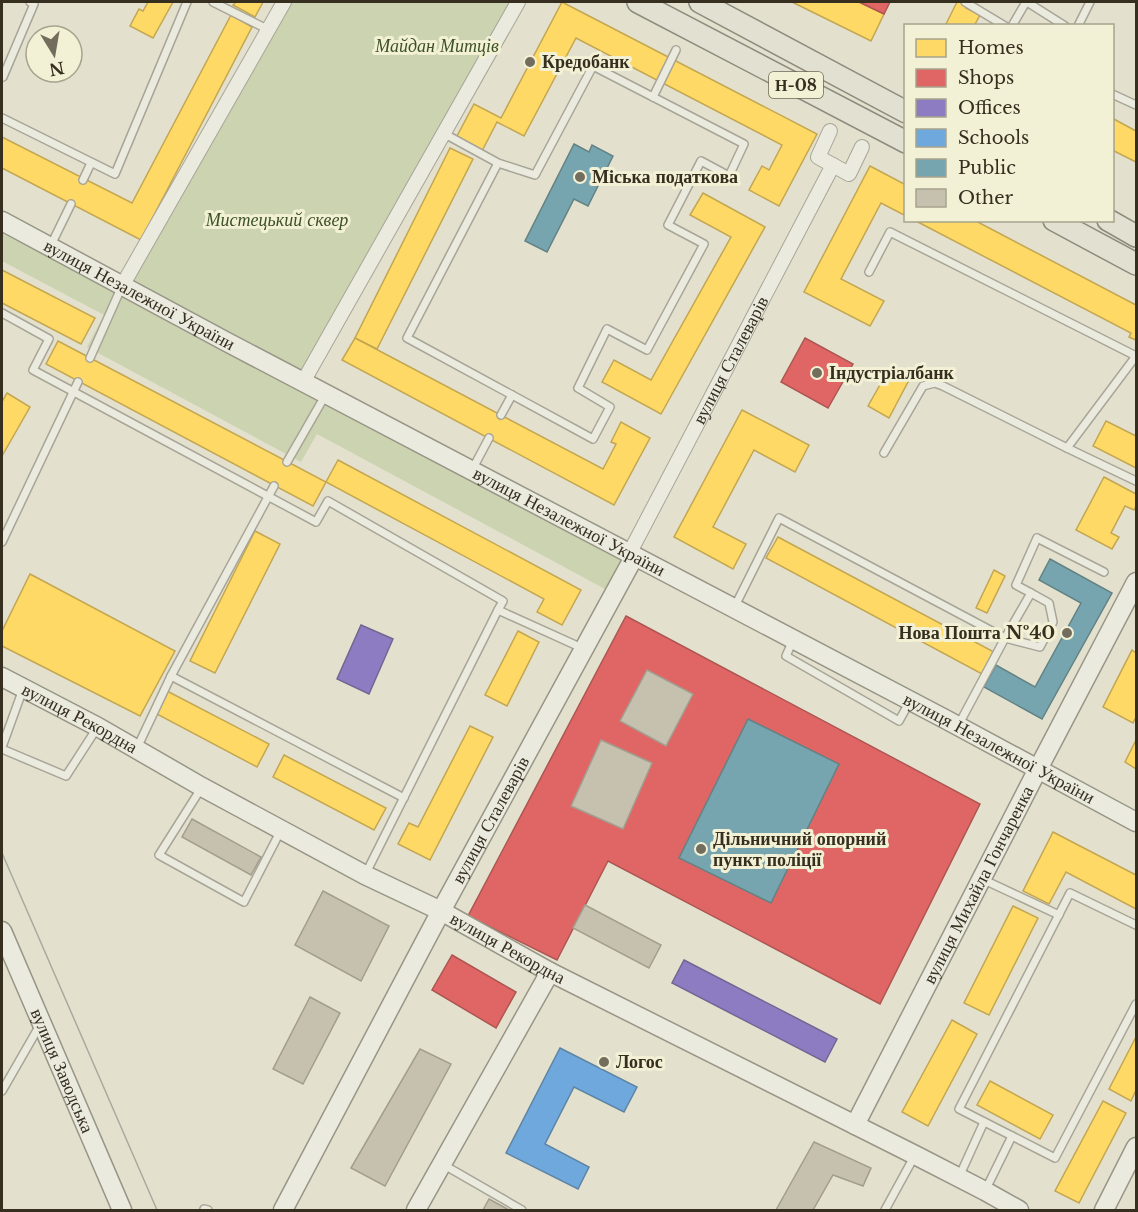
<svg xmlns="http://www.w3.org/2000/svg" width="1138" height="1212" font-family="'Libre Baskerville',serif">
	<rect width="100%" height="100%" fill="#e3e1ce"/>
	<g fill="#cbd3b1">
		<polygon points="284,2 518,2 303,382 122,286"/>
		<polygon points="2,228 621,559 605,589 317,434 301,462 87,347 104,315 2,261"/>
	</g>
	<g fill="#ffd966" stroke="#c3a651" stroke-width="1.5">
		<polygon points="148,2 173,2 153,38 130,26 139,9 143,11"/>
		<polygon points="236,2 263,2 255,17 233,5"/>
		<polygon points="562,2 817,134 779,206 749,190 762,166 769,170 782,145 576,38 524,136 497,122 482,151 456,138 474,104 501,118"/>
		<polygon points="792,2 859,2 884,14 871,41"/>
		<polygon points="957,2 970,2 966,8 980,15 974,26 945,26"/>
		<polygon points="231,15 252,27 141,240 2,168 2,137 132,203"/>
		<polygon points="1112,118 1136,131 1136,162 1112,150"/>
		<polygon points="450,148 473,159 377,349 355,338"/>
		<polygon points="870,166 906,185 906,216 881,203 841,279 884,301 870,326 804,292"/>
		<polygon points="703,193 765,227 661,414 602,382 614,360 651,380 731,237 690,215"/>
		<polygon points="914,220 974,220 1136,305 1136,340 1129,337 1131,333"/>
		<polygon points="2,270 95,318 81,344 2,303"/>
		<polygon points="355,338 603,469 616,444 611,442 621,422 650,438 614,505 342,360"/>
		<polygon points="58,341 326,482 313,506 46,364"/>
		<polygon points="889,369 909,380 889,418 868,406"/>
		<polygon points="7,393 30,407 2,456 2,402"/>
		<polygon points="742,410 809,445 795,472 754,450 713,527 746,544 733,569 674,537"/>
		<polygon points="1106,421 1136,436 1136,468 1093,446"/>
		<polygon points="338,460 581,590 562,625 537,612 544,599 326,482"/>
		<polygon points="1104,477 1136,494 1136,506 1134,510 1125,506 1111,533 1119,537 1112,549 1076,530"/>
		<polygon points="255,531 280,544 215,673 190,661"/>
		<polygon points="778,537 994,652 982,674 766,558"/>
		<polygon points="994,570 1005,576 987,613 976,608"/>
		<polygon points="30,574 175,651 140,716 2,646 2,631"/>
		<polygon points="518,631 539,642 507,706 485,695"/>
		<polygon points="1132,650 1136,653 1136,717 1133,723 1103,707"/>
		<polygon points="167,691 269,744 257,767 155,713"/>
		<polygon points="470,726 493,737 430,860 398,844 409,823 418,827"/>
		<polygon points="1136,740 1136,769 1125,762"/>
		<polygon points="284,755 386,808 374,830 273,777"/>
		<polygon points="1053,832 1136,875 1136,909 1066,872 1049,904 1023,891"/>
		<polygon points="1013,906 1038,918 989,1015 964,1003"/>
		<polygon points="952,1020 977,1034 928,1126 902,1112"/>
		<polygon points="1136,1037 1136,1090 1131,1101 1109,1089"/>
		<polygon points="990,1081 1053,1115 1040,1139 977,1105"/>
		<polygon points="1103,1101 1126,1113 1079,1203 1055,1191"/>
	</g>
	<g fill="#e06666" stroke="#ad5651" stroke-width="1.5">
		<polygon points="859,2 890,2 884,14"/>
		<polygon points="805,338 853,364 828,408 781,382"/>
		<polygon points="626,616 980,804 880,1004 608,861 557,960 468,916"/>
		<polygon points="452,955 516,992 496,1028 432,990"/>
	</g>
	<g fill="#8e7cc3" stroke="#746592" stroke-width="1.5">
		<polygon points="361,625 393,639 369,694 337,679"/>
		<polygon points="684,960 837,1039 825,1062 672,983"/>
	</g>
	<polygon fill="#6fa8dc" stroke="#5e84a4" stroke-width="1.5" points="560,1048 637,1087 624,1112 574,1087 545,1144 589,1167 578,1189 506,1153"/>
	<g fill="#76a5af" stroke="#638284" stroke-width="1.5">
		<polygon points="574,144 589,152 592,145 613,156 588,206 574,199 547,252 525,241"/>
		<polygon points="1050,559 1112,593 1042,719 984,687 996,665 1035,687 1081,603 1039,580"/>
		<polygon points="748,719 839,764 771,903 679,858"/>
	</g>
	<g fill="#c6c1af" stroke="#a39d8e" stroke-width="1.5">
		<polygon points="647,670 693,694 666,746 620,721"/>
		<polygon points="601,740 652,763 623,829 571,806"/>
		<polygon points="192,819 261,857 251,875 182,837"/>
		<polygon points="323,891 389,926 361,981 295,945"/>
		<polygon points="585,905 661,945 649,968 573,928"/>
		<polygon points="310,997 340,1013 303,1084 273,1069"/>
		<polygon points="420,1049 451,1064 385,1186 351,1168"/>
		<polygon points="814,1142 871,1168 863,1186 833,1175 813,1210 776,1210"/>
		<polygon points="489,1199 509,1210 483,1210"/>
	</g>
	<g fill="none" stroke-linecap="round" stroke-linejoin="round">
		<g stroke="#a8a597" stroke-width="10">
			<g id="lane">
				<polyline points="213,2 269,30"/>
				<polyline points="965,2 1005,26"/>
				<polyline points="1027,2 1065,26"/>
				<polyline points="1012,26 1026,2"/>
				<polyline points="1078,26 1090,2"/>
				<polyline points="2,76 3,77 34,4 30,2"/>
				<polyline points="1112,94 1136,105"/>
				<polyline points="653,97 676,50"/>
				<polyline points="2,118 115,174 187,2"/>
				<polyline points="443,133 498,163 535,175 593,66 744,144 729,176 701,161 668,225 704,244 647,350 607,329 578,388 610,407 593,439 407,338 498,163"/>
				<polyline points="83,180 91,163"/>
				<polyline points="51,245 71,204"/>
				<polyline points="869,272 890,232 1136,356 1067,448 1136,481"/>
				<polyline points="2,313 49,339 33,370 316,522 328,501 503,601 498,610 582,648"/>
				<polyline points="90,358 122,286"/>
				<polyline points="501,415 512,395"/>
				<polyline points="884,453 923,386 935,383 943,386 1067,448"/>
				<polyline points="287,462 326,394"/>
				<polyline points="472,470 489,438"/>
				<polyline points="2,542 78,382"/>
				<polygon points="1031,593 1049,603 1053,622 1040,647 1005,638"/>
				<polyline points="1031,593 1016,585 1037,538 1104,572"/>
				<polyline points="735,606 779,518 1005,638 959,724"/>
				<polyline points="793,640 786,656 899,721 910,701"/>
				<polyline points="171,676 404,798"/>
				<polyline points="2,747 23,689"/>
				<polyline points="137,748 171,676 274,486"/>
				<polyline points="2,749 66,776 97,728"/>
				<polyline points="202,787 159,855 244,902 280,832"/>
				<polyline points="366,873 498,610"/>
				<polyline points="982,879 1059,915"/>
				<polyline points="2,1091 40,1025"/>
				<polyline points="1012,1136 959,1109 1070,893 1136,925"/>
				<polyline points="444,1165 522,1210"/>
				<polyline points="959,1177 984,1122"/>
				<polyline points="985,1191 1012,1136 1055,1158 1136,1004"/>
				<polyline points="204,1209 208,1210"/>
				<polyline points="885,1210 914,1157"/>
			</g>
		</g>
		<g stroke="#a8a597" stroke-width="16">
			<g id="street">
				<polyline points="830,131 818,157 849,174 862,147"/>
				<polyline points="122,286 284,2"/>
				<polyline points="303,382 518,2"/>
				<path id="s1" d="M629,554L833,165"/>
			</g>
		</g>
		<g stroke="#989586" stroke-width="21">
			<g id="secondary">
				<path id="s2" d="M2,221L225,341L945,719L1136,822"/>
				<path id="s3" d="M2,677L98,727L202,787L365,875L441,911L550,972L915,1155L985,1191L1019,1210"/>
				<path id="s4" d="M2,931L122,1210"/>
				<path id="s5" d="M855,1125L1038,769L1136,582"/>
				<path id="s6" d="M283,1210L441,911L634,557"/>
				<polyline points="416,1210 550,972"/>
				<polyline points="1104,1210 1136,1147"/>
			</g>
		</g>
		<g stroke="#8e8b7e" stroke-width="24">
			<g id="primary">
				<polyline points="638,2 906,142"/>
				<polyline points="700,2 906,112"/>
				<polyline points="1054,220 1136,264"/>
				<polyline points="1108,220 1136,236"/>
			</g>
		</g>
		<use href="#lane" stroke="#ebeadf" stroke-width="7"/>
		<use href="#street" stroke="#ebeadf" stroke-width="14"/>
		<use href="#secondary" stroke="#ebeadf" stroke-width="18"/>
		<use href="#primary" stroke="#e2e1d1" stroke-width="21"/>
		<polyline stroke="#aaa99f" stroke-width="1.5" points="2,853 157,1210"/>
	</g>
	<g fill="#736d5d" stroke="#f3f1d5" stroke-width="2">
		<circle cx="530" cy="62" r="6"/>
		<circle cx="580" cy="177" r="6"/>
		<circle cx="817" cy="373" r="6"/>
		<circle cx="1067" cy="633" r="6"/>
		<circle cx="701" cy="849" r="6"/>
		<circle cx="604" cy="1062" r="6"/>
	</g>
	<g text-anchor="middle" stroke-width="6" stroke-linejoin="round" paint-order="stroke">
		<rect fill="#f3f1d5" stroke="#6f6956" stroke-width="1.5" x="769" y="72" width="54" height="26" rx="4.5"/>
		<g font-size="16" font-weight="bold" fill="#362f20">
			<text x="796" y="91">Н-08</text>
		</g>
		<g font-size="18" font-style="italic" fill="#3d5128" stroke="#f3f1d5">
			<text x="437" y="52">Майдан Митців</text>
			<text x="277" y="226">Мистецький сквер</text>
		</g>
		<g font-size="18" font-weight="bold" fill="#362f20" stroke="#f3f1d5" text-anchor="start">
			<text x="542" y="68">Кредобанк</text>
			<text x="592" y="183">Міська податкова</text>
			<text x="829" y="379">Індустріалбанк</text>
			<text x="1055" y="639" text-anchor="end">Нова Пошта №40</text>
			<text x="713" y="845">Дільничний опорний<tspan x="713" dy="21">пункт поліції</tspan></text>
			<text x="616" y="1068">Логос</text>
		</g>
		<g font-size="18" fill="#362f20" stroke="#f3f1d5">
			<text dy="6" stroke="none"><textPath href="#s2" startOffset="156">вулиця Незалежної України</textPath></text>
			<text dy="6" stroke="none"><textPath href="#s1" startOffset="219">вулиця Сталеварів</textPath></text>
			<text dy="6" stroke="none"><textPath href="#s2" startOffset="642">вулиця Незалежної України</textPath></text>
			<text dy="6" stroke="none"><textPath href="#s3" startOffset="88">вулиця Рекордна</textPath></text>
			<text dy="6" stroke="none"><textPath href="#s2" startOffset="1128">вулиця Незалежної України</textPath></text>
			<text dy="6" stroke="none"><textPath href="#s6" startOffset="442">вулиця Сталеварів</textPath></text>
			<text dy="6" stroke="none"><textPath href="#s5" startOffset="270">вулиця Михайла Гончаренка</textPath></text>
			<text dy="6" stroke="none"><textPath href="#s3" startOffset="574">вулиця Рекордна</textPath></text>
			<text dy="6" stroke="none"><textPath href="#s4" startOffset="152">вулиця Заводська</textPath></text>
		</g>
	</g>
	<rect width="1138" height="1212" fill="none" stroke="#362f20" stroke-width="6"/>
	<rect x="904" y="24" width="210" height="198" fill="#f3f1d5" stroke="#a7a38d" stroke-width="1.5"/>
	<rect x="916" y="39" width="30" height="18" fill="#ffd966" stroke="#a7a38d" stroke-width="1.5"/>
	<text x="958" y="54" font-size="18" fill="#362f20">Homes</text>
	<rect x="916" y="69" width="30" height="18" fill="#e06666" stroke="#a7a38d" stroke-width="1.5"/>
	<text x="958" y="84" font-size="18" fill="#362f20">Shops</text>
	<rect x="916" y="99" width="30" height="18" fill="#8e7cc3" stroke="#a7a38d" stroke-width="1.5"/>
	<text x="958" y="114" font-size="18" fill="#362f20">Offices</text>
	<rect x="916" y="129" width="30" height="18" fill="#6fa8dc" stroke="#a7a38d" stroke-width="1.5"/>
	<text x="958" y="144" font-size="18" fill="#362f20">Schools</text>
	<rect x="916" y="159" width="30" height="18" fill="#76a5af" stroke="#a7a38d" stroke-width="1.5"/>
	<text x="958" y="174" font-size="18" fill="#362f20">Public</text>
	<rect x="916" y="189" width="30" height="18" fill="#c6c1af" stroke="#a7a38d" stroke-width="1.5"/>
	<text x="958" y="204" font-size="18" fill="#362f20">Other</text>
	<g transform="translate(54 54) rotate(169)"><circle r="28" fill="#f3f1d5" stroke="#a7a38d" stroke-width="1.5"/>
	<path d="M0-4.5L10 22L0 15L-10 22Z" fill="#736d5d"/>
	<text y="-9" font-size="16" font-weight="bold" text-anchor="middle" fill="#362f20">N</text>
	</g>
</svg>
